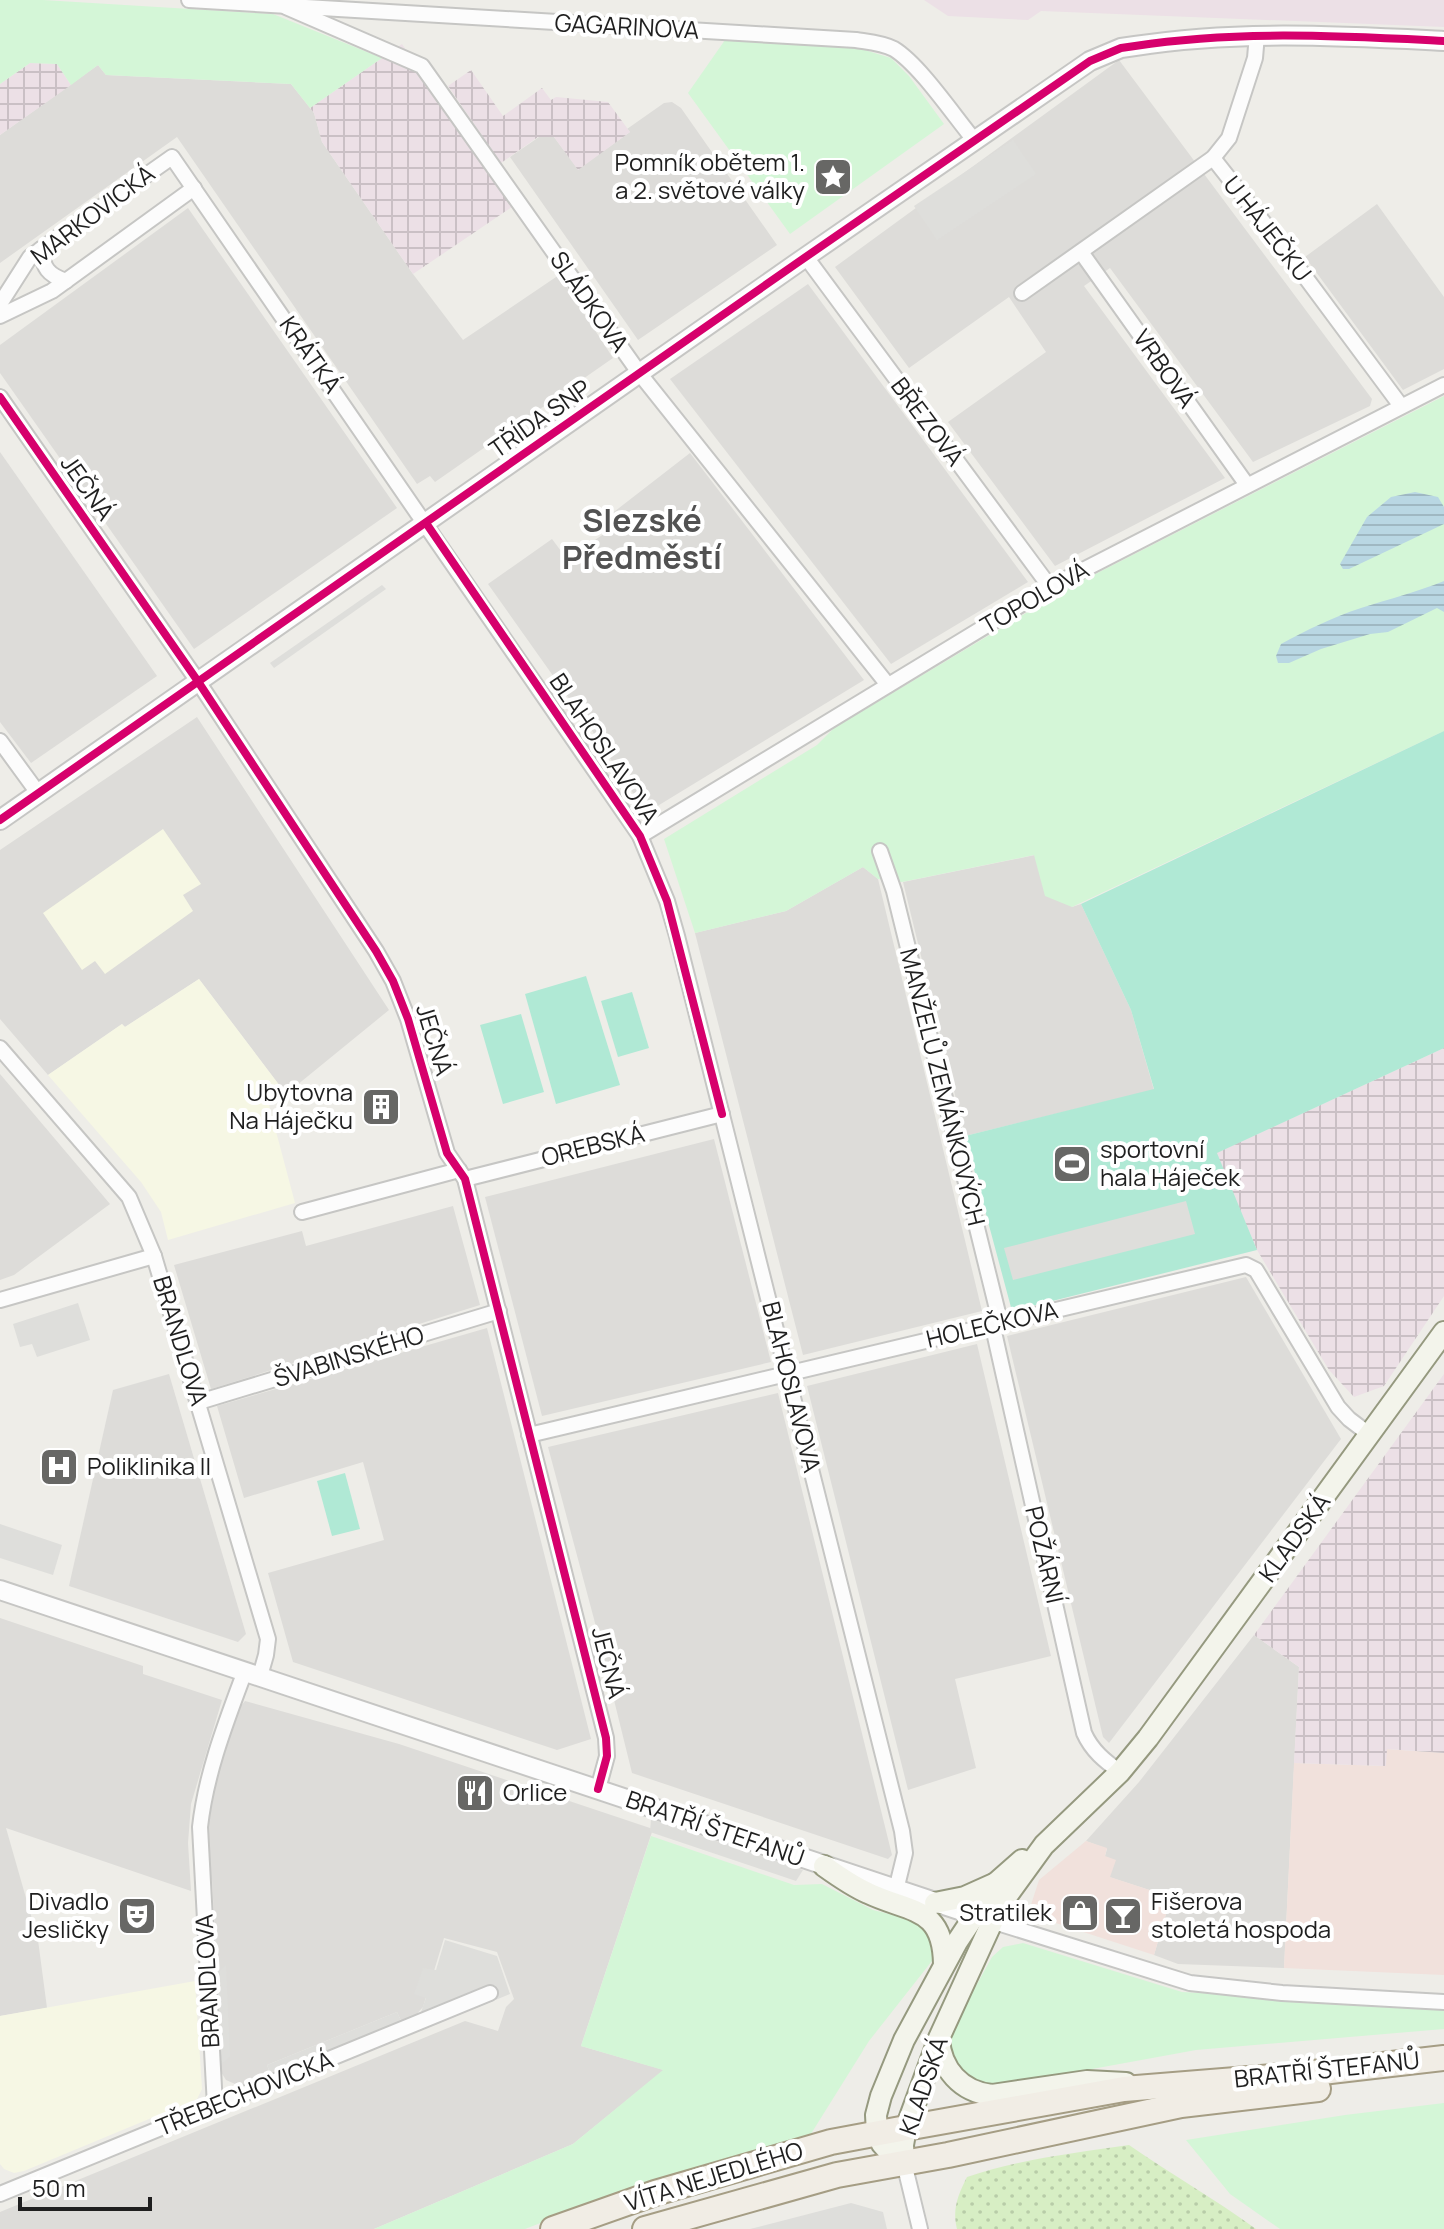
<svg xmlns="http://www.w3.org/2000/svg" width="1444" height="2229" font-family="Manrope,sans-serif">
	<defs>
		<pattern id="industrial-grid" width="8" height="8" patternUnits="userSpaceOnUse" patternTransform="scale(2)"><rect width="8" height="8" fill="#ece0e6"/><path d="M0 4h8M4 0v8" fill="none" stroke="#cac0c5"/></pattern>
		<pattern id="grass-dots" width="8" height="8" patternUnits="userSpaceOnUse" patternTransform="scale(2)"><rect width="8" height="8" fill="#d7eec4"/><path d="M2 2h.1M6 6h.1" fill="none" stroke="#b8cca8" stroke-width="1.8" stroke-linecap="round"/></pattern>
		<pattern id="water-rules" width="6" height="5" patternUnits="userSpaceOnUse" patternTransform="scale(2)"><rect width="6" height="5" fill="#b9d7e3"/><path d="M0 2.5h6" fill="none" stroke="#9fb8c2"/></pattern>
	</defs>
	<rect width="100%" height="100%" fill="#eeede8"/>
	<g fill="#dddcd9">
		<polygon points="1119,60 1372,399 1370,406 1253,462 1110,268 1084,286 1225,478 1055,566 948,422 1046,352 1009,297 909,368 835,267"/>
		<polygon points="98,65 106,75 291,84 314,113 322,142 413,274 463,340 559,275 613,358 435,482 430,476 417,484 177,137 0,263 0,135"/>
		<polygon points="672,102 681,108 777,245 638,340 510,157 539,137 554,137 578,169 630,132 627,129 664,103"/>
		<polygon points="1377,204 1444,297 1444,369 1403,390 1305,257"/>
		<polygon points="188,208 397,508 194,649 0,373 0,345"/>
		<polygon points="808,284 1028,582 891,664 670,379"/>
		<polygon points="0,452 157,676 31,763 0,722"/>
		<polygon points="690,453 864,680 646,813 595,735 488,584 552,539 567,559 617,525 610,515"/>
		<polygon points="197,717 389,1010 286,1094 199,979 125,1027 122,1024 48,1075 0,1019 0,850"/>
		<polygon points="1035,855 1072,907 1081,904 1131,1010 1154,1090 965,1136 903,882"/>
		<polygon points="863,867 878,879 982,1311 803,1355 695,933 786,911"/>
		<polygon points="0,1074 110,1204 14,1275 0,1280"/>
		<polygon points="714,1139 771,1362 542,1416 485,1197"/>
		<polygon points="453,1206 480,1305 211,1389 174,1265 302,1231 306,1246"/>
		<polygon points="1246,1277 1341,1439 1109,1743 1103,1737 1007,1336"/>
		<polygon points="487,1328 591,1739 557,1750 293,1662 268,1573 384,1540 363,1462 244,1498 217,1406"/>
		<polygon points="977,1344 1051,1656 955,1679 976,1768 908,1790 807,1386"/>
		<polygon points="169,1374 246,1634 238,1642 69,1586 113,1390"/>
		<polygon points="778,1393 892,1855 888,1859 632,1773 594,1619 548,1447"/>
		<polygon points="0,1618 143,1666 143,1674 222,1700 191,1804 188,1843 191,1891 6,1828 38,1940 47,2008 0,2016"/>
		<polygon points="1254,1635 1299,1667 1284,1968 1178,1964 1154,1955 1171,1897 1109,1877 1105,1856 1107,1849 1086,1841 1139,1782"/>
		<polygon points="245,1701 399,1744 653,1829 581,2046 664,2070 573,2144 374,2229 0,2229 0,2212 465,2021 498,2031 506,2007 514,1999 497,1952 444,1938 423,2007 415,2016 402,2023 397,2012 267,2065 271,2076 242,2087 226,2080 218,2067 211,1978 217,1970 212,1880 205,1871 204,1843 215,1775 236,1712"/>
	</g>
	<g fill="#f1e1dc">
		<polygon points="1386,1749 1444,1753 1444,1975 1284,1968 1294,1763 1385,1766"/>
		<polygon points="1086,1841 1107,1848 1105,1856 1116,1860 1110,1877 1171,1897 1154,1955 1028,1914 1039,1880"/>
	</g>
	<g fill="url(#industrial-grid)">
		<polygon points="402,44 512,207 413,274 322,142 314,113 310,108"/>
		<polygon points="30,63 57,64 71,85 0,135 0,84"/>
		<polygon points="471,70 503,116 542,88 551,100 556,97 608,102 630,132 578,170 554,137 538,137 501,163 448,86"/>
		<polygon points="1444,1048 1444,1296 1384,1386 1354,1397 1329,1370 1257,1250 1216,1153"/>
		<polygon points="1444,1374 1444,1753 1387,1749 1386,1766 1294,1763 1299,1667 1254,1635"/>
	</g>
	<g fill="#f6f7e4">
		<polygon points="163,829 201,884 183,895 193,911 105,974 95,961 82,970 43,913"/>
		<polygon points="199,979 286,1094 269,1105 295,1203 168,1240 161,1212 141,1182 48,1075 122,1024 125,1027"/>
		<polygon points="195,1981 202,2089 197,2099 24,2171 14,2173 4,2169 0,2164 0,2016"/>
	</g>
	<polygon fill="#ece0e6" points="924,0 1444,0 1444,27 1041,11 1028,20 948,16"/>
	<path fill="url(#grass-dots)" d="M1129,2145C1171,2174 1215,2199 1256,2229H957C952,2209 958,2195 967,2177C1019,2159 1075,2153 1129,2145Z"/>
	<g fill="#d4f6d7">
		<polygon points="0,0 43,0 273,14 382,58 310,108 291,84 106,75 98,65 71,85 57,64 30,63 0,84"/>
		<polygon points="725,40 858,48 891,58 909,76 944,124 790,234 688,93"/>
		<polygon points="1444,396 1444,731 1072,907 1045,896 1034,855 902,882 878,879 863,867 786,911 695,933 664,839 817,745 834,728 1068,588"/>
		<polygon points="651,1836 794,1885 822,1884 873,1910 925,1923 939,1952 869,2041 809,2137 618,2193 525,2229 374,2229 573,2144 663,2070 581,2046"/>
		<polygon points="1023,1943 1182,1992 1444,2005 1444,2029 1196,2050 1021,2082 983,2084 965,2076 953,2063 949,2047 951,2031 992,1957 1003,1947"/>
		<polygon points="1444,2103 1444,2229 1280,2229 1230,2194 1186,2140 1345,2115"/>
	</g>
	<g fill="#b0e9d5">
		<polygon points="1444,731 1444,1048 1217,1153 1257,1250 1012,1311 965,1136 1154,1089 1131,1010 1081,904"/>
		<polygon points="586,976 620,1085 556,1104 525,994"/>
		<polygon points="632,992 649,1048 618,1057 601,1001"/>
		<polygon points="521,1014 544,1092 503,1104 480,1025"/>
		<polygon points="345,1473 360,1529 332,1536 317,1481"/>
	</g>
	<g fill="#dededb">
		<polygon points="1013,140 1036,174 937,240 914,206"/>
		<polygon points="382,585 386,589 274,668 270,663"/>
		<polygon points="1186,1201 1195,1234 1013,1280 1004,1248"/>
		<polygon points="78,1303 90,1340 37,1357 32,1344 20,1347 13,1324"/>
		<polygon points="0,1524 62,1545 53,1575 0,1558"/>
		<polygon points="651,1819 803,1870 796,1881 650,1832"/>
		<polygon points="445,1940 497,1956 510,1994 427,2028 421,2012 426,1998 414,1994 423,1968 436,1970"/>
		<polygon points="226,1965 230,2057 218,2067 211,1978"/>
		<polygon points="397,2012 402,2023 271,2076 267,2065"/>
		<polygon points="851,2203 883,2212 887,2229 750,2229"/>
	</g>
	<g fill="url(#water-rules)">
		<polygon points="1415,492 1438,497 1444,507 1444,524 1349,569 1343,569 1340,564 1367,517 1391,497"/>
		<path d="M1444,581V612L1437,608L1388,632L1370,634L1321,649L1289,663H1278L1276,656L1281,644C1307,630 1333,617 1361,608C1389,599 1417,592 1444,581Z"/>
	</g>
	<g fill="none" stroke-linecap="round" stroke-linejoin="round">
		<g stroke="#c6c6c4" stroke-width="18">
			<g id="minor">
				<path d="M189,0L856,40C869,42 883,43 894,49C920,65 954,116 975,141"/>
				<polyline points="286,7 422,66 640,374 888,685"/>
				<polyline points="1213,158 1283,247 1401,406"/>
				<path d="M41,249C43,268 48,275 66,281"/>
				<polyline points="1081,252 1247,485"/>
				<polyline points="806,257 1050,587"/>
				<polyline points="1022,293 1213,158 1229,138 1255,58 1257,35"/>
				<polyline points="0,304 30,257 172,157 640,836 667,901 677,936 902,1831 905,1853 896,1890"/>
				<polyline points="0,316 52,291 194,188"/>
				<polyline points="0,397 197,680 376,951 393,981 408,1019 447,1153 465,1179 606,1738 607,1756 598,1789"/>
				<polyline points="0,741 38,793"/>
				<polyline points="640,836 1050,587 1444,385"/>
				<path d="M880,851L894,891L998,1313L994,1332L1084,1733C1092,1751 1105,1761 1120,1772"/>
				<polyline points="0,1048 129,1197 154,1256 268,1639 266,1655 260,1676"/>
				<polyline points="465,1179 722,1114"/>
				<polyline points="302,1212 459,1170"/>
				<polyline points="0,1300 154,1256"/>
				<polyline points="199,1402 499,1311"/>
				<polyline points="529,1435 1246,1265 1256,1270 1338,1407 1349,1419 1370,1435"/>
				<polyline points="991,1921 1190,1983 1282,1993 1444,2002"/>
				<path d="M215,2106L200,1827C206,1773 226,1722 245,1671"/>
				<polyline points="904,2163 920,2229"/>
				<polyline points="0,2194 490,1993"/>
			</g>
		</g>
		<g stroke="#c6c6c4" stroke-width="22">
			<g id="tertiary">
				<path d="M0,820L797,263L1090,61L1121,48L1135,46C1238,30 1341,36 1444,41"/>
				<polyline points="0,1590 989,1920"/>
			</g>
		</g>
		<g stroke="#95997f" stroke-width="24">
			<g id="secondary">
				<path d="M824,1866C838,1876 852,1886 868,1893C910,1913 943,1906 944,1964"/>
				<polyline points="935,1903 965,1897 994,1884"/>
				<path d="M939,2039C941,2069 961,2092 992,2095L1087,2081L1126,2083"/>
				<polyline points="904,2163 903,2145 906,2128 939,2038 999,1907 1044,1845 1120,1772 1148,1738 1444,1332"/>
				<polyline points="904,2163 892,2155 882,2144 877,2133 876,2115 881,2096 904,2040 957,1942 997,1882 1022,1860"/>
			</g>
		</g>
		<g stroke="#a59d84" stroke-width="28">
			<g id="primary">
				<polyline points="553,2229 655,2193 831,2142 906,2128 1124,2089 1296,2075 1444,2058"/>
				<polyline points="645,2229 837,2175 948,2155 1181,2105 1318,2089"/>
			</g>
		</g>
		<use href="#minor" stroke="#fcfcfc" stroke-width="14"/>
		<use href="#tertiary" stroke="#fcfcfc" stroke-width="18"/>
		<use href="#secondary" stroke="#f3f4eb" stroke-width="20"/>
		<use href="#primary" stroke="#f1ede5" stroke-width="24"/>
		<g stroke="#fff" stroke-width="13">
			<g id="cycleway">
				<polyline points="0,397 197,680 376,951 393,981 408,1019 447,1153 465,1179 606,1738 607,1756 598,1789"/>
				<polyline points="426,523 640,836 667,901 722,1114"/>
				<path d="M0,820L797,263L1090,61L1121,48L1135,46C1238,30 1341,36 1444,41"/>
			</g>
		</g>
		<use href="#cycleway" stroke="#d6006c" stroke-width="8"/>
	</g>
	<defs>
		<g id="sight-square" transform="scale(2)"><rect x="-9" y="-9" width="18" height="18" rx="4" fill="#676765" stroke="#fff"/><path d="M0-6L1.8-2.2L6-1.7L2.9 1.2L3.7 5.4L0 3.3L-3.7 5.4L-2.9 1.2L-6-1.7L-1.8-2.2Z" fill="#fff"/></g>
		<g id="building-square" transform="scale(2)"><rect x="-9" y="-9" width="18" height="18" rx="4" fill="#676765" stroke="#fff"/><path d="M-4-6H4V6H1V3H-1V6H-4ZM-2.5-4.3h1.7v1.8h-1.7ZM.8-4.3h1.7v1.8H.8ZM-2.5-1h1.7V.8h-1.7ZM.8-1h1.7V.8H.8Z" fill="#fff"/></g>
		<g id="stadium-square" transform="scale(2)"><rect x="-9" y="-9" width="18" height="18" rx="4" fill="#676765" stroke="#fff"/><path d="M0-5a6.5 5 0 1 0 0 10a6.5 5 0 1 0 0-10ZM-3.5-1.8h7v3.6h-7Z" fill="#fff"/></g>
		<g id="hospital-square" transform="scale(2)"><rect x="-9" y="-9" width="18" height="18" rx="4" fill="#676765" stroke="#fff"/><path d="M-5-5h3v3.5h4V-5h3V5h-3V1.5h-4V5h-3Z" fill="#fff"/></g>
		<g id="restaurant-square" transform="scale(2)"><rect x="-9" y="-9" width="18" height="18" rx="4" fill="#676765" stroke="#fff"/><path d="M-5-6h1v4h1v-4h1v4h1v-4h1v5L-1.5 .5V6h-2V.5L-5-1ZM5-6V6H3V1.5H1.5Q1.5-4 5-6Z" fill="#fff"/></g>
		<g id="shop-square" transform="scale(2)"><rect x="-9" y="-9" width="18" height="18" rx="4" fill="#676765" stroke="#fff"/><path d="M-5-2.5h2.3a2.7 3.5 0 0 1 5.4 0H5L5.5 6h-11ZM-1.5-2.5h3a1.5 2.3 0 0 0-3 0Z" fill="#fff"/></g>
		<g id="theatre-square" transform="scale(2)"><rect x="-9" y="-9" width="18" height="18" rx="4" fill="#676765" stroke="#fff"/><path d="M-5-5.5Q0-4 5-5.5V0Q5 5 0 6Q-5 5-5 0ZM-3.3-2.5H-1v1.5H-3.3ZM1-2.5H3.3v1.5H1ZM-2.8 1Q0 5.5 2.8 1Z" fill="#fff"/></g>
		<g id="bar-square" transform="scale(2)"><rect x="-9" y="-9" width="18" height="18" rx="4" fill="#676765" stroke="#fff"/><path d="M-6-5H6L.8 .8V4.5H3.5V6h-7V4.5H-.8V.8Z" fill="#fff"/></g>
	</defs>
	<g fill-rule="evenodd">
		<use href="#sight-square" x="833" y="177"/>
		<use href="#building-square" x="381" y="1107"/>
		<use href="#stadium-square" x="1072" y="1164"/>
		<use href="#hospital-square" x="59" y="1467"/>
		<use href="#restaurant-square" x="475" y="1793"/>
		<use href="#shop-square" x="1080" y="1913"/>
		<use href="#theatre-square" x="137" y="1916"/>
		<use href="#bar-square" x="1123" y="1916"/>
	</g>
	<g text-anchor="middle" stroke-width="8" stroke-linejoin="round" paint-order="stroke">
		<g font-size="24" fill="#1f1f1f" stroke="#fff">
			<text transform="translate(627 27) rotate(3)" y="8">GAGARINOVA</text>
			<text transform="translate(93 215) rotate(-37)" y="8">MARKOVICKÁ</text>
			<text transform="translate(1267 229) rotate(52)" y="8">U HÁJEČKU</text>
			<text transform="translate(589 302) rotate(55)" y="8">SLÁDKOVA</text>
			<text transform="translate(310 355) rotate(55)" y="8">KRÁTKÁ</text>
			<text transform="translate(1164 369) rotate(55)" y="8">VRBOVÁ</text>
			<text transform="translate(540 419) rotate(-35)" y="8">TŘÍDA SNP</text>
			<text transform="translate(927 422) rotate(53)" y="8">BŘEZOVÁ</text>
			<text transform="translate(87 488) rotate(55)" y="8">JEČNÁ</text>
			<text transform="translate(1035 598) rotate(-30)" y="8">TOPOLOVÁ</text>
			<text transform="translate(604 749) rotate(56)" y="8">BLAHOSLAVOVA</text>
			<text transform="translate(434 1040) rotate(73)" y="8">JEČNÁ</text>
			<text transform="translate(942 1087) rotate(76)" y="8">MANŽELŮ ZEMÁNKOVÝCH</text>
			<text transform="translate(593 1146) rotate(-14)" y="8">OREBSKÁ</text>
			<text transform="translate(992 1325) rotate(-13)" y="8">HOLEČKOVA</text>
			<text transform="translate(180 1341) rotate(73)" y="8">BRANDLOVA</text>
			<text transform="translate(349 1357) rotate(-17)" y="8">ŠVABINSKÉHO</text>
			<text transform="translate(791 1387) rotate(76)" y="8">BLAHOSLAVOVA</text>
			<text transform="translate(1295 1538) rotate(-54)" y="8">KLADSKÁ</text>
			<text transform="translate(1044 1555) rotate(77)" y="8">POŽÁRNÍ</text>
			<text transform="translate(608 1663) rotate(76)" y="8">JEČNÁ</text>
			<text transform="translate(715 1829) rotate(19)" y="8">BRATŘÍ ŠTEFANŮ</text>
			<text transform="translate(208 1981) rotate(-93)" y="8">BRANDLOVA</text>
			<text transform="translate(1327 2070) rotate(-6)" y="8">BRATŘÍ ŠTEFANŮ</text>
			<text transform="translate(924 2086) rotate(-71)" y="8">KLADSKÁ</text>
			<text transform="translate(245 2094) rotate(-22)" y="8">TŘEBECHOVICKÁ</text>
			<text transform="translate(714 2177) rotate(-17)" y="8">VÍTA NEJEDLÉHO</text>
		</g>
		<g font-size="24" fill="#1f1f1f" stroke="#fff" text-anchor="end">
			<text x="805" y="171">Pomník obětem 1.<tspan x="805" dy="28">a 2. světové války</tspan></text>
			<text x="353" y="1101">Ubytovna<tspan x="353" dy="28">Na Háječku</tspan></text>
			<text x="1100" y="1158" text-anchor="start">sportovní<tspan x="1100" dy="28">hala Háječek</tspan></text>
			<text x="87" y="1475" text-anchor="start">Poliklinika II</text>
			<text x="503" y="1801" text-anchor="start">Orlice</text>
			<text x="109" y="1910">Divadlo<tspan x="109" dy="28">Jesličky</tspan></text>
			<text x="1151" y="1910" text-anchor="start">Fišerova<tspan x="1151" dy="28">stoletá hospoda</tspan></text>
			<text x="1052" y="1921">Stratilek</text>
		</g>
		<g font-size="32" font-weight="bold" fill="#525252" stroke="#fff">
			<text x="642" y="532">Slezské<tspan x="642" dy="37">Předměstí</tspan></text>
		</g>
	</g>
	<path d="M20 2197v12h130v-12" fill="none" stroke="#1f1f1f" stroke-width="4"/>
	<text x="32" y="2197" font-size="24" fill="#1f1f1f" stroke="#ffffff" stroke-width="6" paint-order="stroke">50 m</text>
</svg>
